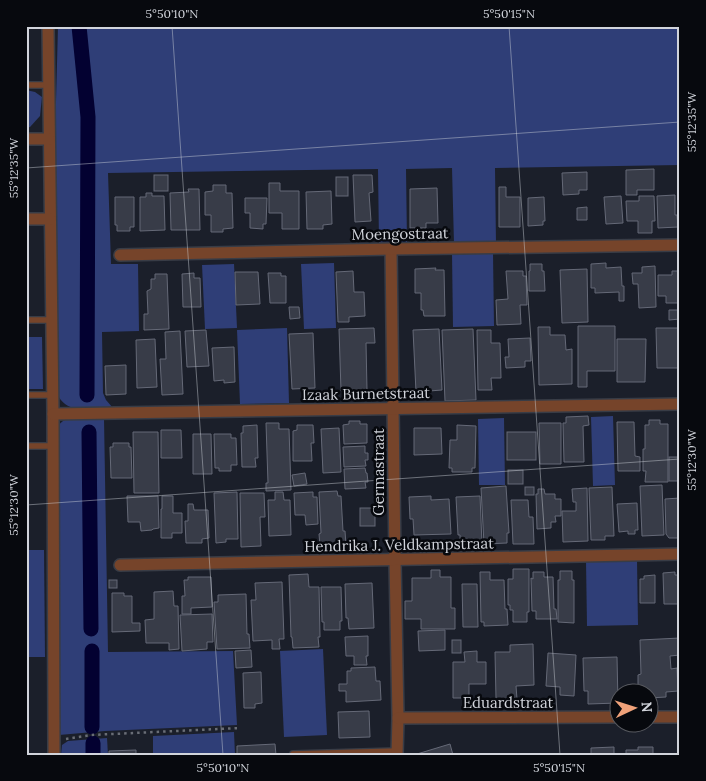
<svg xmlns="http://www.w3.org/2000/svg" width="706" height="781" font-family="Lora,serif">
	<rect width="100%" height="100%" fill="#1b1f2a"/>
	<g fill="#2f3e77">
		<path d="M58,26H680V165L495,168L496,244H454L452,168L406,169L407,242L379,243L378,169L108,173L111,264H138L139,331L102,332L103,393L106,400L113,408C92,409 62,416 56,389L55,139Z"/>
		<polygon points="26,90 35,92 42,97 40,116 30,127 26,128"/>
		<polygon points="493,253 494,326 453,327 452,254"/>
		<polygon points="334,263 336,328 304,329 301,264"/>
		<polygon points="234,264 237,328 205,329 202,265"/>
		<polygon points="287,328 289,403 240,404 237,330"/>
		<polygon points="26,337 42,337 43,389 26,389"/>
		<polygon points="613,416 615,485 593,486 591,417"/>
		<polygon points="104,418 108,652 233,651 237,725 105,731 59,735 56,427 63,421 67,419"/>
		<polygon points="504,418 505,485 479,485 478,419"/>
		<polygon points="26,550 44,550 45,657 26,657"/>
		<polygon points="637,560 638,625 587,626 586,561"/>
		<polygon points="323,649 327,735 284,737 280,651"/>
		<polygon points="234,732 235,755 153,755 153,736"/>
		<polygon points="107,738 108,755 61,755 62,745 68,741"/>
	</g>
	<g fill="none" stroke-linecap="round" stroke-linejoin="round">
		<g stroke="#030131" stroke-width="15">
			<polyline points="79,26 88,117 87,395"/>
			<polyline points="89,432 91,629"/>
			<polyline points="92,727 92,651"/>
			<polyline points="93,755 93,743"/>
		</g>
	</g>
	<g fill="#383c48" stroke="#656977">
		<polygon points="654,169 654,190 637,190 637,195 626,195 626,170"/>
		<polygon points="587,172 587,190 579,190 579,194 563,195 562,173"/>
		<rect x="154" y="175" width="14" height="16"/>
		<polygon points="353,175 372,175 373,192 369,193 371,221 355,222"/>
		<rect x="336" y="177" width="12" height="19"/>
		<polygon points="269,183 280,183 280,191 299,191 299,229 282,229 282,213 269,213"/>
		<polygon points="213,185 226,185 226,193 232,193 233,228 223,229 223,232 211,232 211,215 205,215 205,192 213,191"/>
		<polygon points="499,187 506,187 506,197 520,197 520,227 499,227"/>
		<polygon points="437,188 438,223 426,223 426,228 410,228 410,189"/>
		<polygon points="188,189 199,189 200,230 171,230 170,193 189,192"/>
		<polygon points="331,191 332,224 323,225 323,229 307,229 306,192"/>
		<polygon points="146,193 152,193 152,196 164,196 165,230 140,231 140,197 146,197"/>
		<polygon points="675,195 675,215 677,215 678,227 658,228 657,196"/>
		<polygon points="621,196 623,223 606,224 604,197"/>
		<polygon points="639,196 654,196 655,221 652,221 652,233 638,233 638,221 627,221 626,201 639,201"/>
		<polygon points="115,197 134,197 134,227 130,227 130,231 117,231 117,225 115,225"/>
		<polygon points="544,197 545,221 543,221 543,225 528,226 528,198"/>
		<polygon points="245,198 267,198 266,224 263,224 263,229 250,228 250,213 245,213"/>
		<polygon points="587,207 587,220 577,220 577,208"/>
		<polygon points="606,263 606,268 621,267 622,286 624,286 624,301 619,301 619,292 595,293 595,288 591,288 591,264"/>
		<polygon points="530,264 542,264 542,271 544,271 545,291 529,291 529,271 530,271"/>
		<polygon points="655,266 656,307 639,308 638,284 633,284 632,273 642,273 642,267"/>
		<polygon points="436,268 435,270 444,270 445,316 424,316 423,310 421,310 421,293 415,293 415,269"/>
		<polygon points="587,269 588,322 562,323 560,270"/>
		<polygon points="353,271 354,292 364,292 365,316 349,317 349,322 338,322 336,272"/>
		<polygon points="506,271 523,271 523,276 526,276 527,305 520,305 521,324 497,325 496,300 508,299"/>
		<polygon points="672,271 680,271 680,303 666,303 666,296 658,296 658,275 672,275"/>
		<polygon points="235,272 258,272 260,304 236,305"/>
		<polygon points="194,273 194,278 200,278 201,307 183,307 182,274"/>
		<polygon points="268,273 281,273 281,276 286,276 286,303 270,303"/>
		<polygon points="155,274 167,274 169,329 144,330 144,314 148,314 147,291 151,289 151,279 155,279"/>
		<polygon points="289,307 299,307 300,318 290,319"/>
		<polygon points="669,310 680,310 680,319 669,320"/>
		<polygon points="578,326 615,326 615,371 587,371 587,387 578,387"/>
		<polygon points="538,327 550,327 550,335 565,335 566,350 572,349 572,384 539,385"/>
		<polygon points="374,328 375,343 366,343 367,390 341,391 339,329"/>
		<polygon points="656,328 680,328 680,368 657,368"/>
		<polygon points="439,329 442,390 416,392 413,330"/>
		<polygon points="473,329 476,400 445,401 442,330"/>
		<polygon points="206,330 209,366 187,367 185,331"/>
		<polygon points="477,330 491,330 491,343 500,343 501,378 491,378 492,390 478,390"/>
		<polygon points="180,331 183,394 162,395 160,359 166,359 165,332"/>
		<polygon points="313,333 315,388 292,389 289,334"/>
		<polygon points="530,338 531,361 525,361 525,367 506,368 505,357 509,357 508,339"/>
		<polygon points="155,339 157,387 137,388 136,340"/>
		<polygon points="617,339 646,339 645,382 617,382"/>
		<polygon points="234,347 235,382 224,383 224,380 214,381 212,348"/>
		<polygon points="126,365 126,394 106,395 105,366"/>
		<polygon points="588,416 589,425 583,426 584,462 564,462 563,423 566,423 566,417"/>
		<polygon points="649,420 660,420 660,424 668,424 668,482 645,482 646,471 643,471 643,449 645,449 645,425 649,425"/>
		<polygon points="349,421 360,421 360,424 367,424 367,443 344,444 343,425 349,424"/>
		<polygon points="617,422 634,422 635,456 640,457 640,471 618,471"/>
		<polygon points="266,423 279,423 279,429 289,429 291,490 266,491 266,483 268,483"/>
		<polygon points="539,423 561,423 561,464 540,464"/>
		<polygon points="257,425 258,458 255,458 256,467 242,467 241,433 243,433 243,426"/>
		<polygon points="297,425 313,425 314,443 311,443 312,461 293,461 293,431 297,430"/>
		<polygon points="457,425 476,426 475,468 472,468 472,472 452,472 452,468 449,468 450,440 457,440"/>
		<polygon points="339,428 341,472 323,473 321,429"/>
		<polygon points="414,428 441,428 442,454 414,455"/>
		<polygon points="161,430 181,430 182,458 161,458"/>
		<polygon points="133,432 158,432 159,493 134,493"/>
		<rect x="507" y="432" width="29" height="28"/>
		<polygon points="193,434 211,434 212,474 193,474"/>
		<polygon points="214,434 231,434 231,438 236,438 237,465 231,465 231,471 219,471 219,468 215,468"/>
		<polygon points="113,443 129,443 129,447 131,447 132,478 111,478 110,447 113,447"/>
		<polygon points="365,446 365,453 368,453 368,460 365,460 366,466 344,467 343,447"/>
		<rect x="669" y="457" width="11" height="24"/>
		<polygon points="365,468 366,473 367,473 368,482 365,482 366,488 345,489 344,469"/>
		<rect x="508" y="470" width="15" height="14"/>
		<polygon points="305,473 307,484 294,486 292,475"/>
		<polygon points="662,485 664,535 642,536 640,486"/>
		<polygon points="506,486 509,533 507,533 507,543 484,544 481,488"/>
		<rect x="525" y="487" width="9" height="8"/>
		<polygon points="612,487 614,536 605,536 605,540 591,540 589,488"/>
		<polygon points="587,488 588,541 563,542 562,511 576,511 576,502 573,502 572,489"/>
		<polygon points="538,489 544,489 545,494 555,494 555,499 561,499 561,516 555,516 556,522 551,522 551,528 537,529 536,494 538,494"/>
		<polygon points="337,491 338,496 341,496 343,531 345,531 346,545 320,546 319,534 321,533 319,492"/>
		<polygon points="237,492 238,539 226,539 226,542 216,543 214,493"/>
		<polygon points="275,492 283,492 284,500 290,500 291,535 269,536 268,500 275,500"/>
		<polygon points="313,492 313,497 317,497 318,524 306,525 305,515 295,515 294,493"/>
		<polygon points="240,493 264,493 265,517 260,517 261,546 241,547"/>
		<polygon points="127,496 158,496 159,528 153,529 152,530 141,531 140,522 128,522"/>
		<polygon points="162,496 173,496 173,513 182,513 182,533 172,533 172,538 161,538 161,509 162,509"/>
		<polygon points="431,496 431,500 449,499 451,534 414,535 413,519 410,519 409,497"/>
		<polygon points="480,496 482,544 460,545 460,535 458,535 456,497"/>
		<polygon points="680,498 680,538 669,538 666,534 665,499"/>
		<polygon points="511,500 528,500 529,517 533,517 534,544 513,544"/>
		<polygon points="637,503 638,530 635,530 635,534 628,534 628,531 619,532 617,504"/>
		<polygon points="188,504 193,504 194,510 208,510 209,538 202,539 202,543 186,543 185,521 188,521"/>
		<rect x="360" y="508" width="15" height="18"/>
		<polygon points="513,569 529,569 529,612 527,612 527,622 513,622 513,610 510,610 510,605 508,605 508,579 513,579"/>
		<polygon points="431,570 440,570 440,577 451,577 451,608 455,608 455,629 421,629 421,619 405,619 405,601 412,601 412,578 431,578"/>
		<polygon points="560,571 572,571 572,580 574,580 574,623 558,622 558,580 560,580"/>
		<polygon points="480,572 490,572 490,580 504,580 505,609 507,609 508,625 484,626 484,622 481,622"/>
		<polygon points="533,572 544,572 544,577 553,577 554,609 556,609 557,619 536,619 536,611 532,611 531,578 533,579"/>
		<polygon points="675,572 675,575 680,575 680,604 664,604 663,573"/>
		<polygon points="308,574 309,587 319,587 320,637 318,637 319,647 293,648 292,637 291,637 289,575"/>
		<polygon points="655,575 655,603 640,603 640,579 644,579 644,576"/>
		<polygon points="188,577 211,577 212,607 191,608 191,614 182,614 182,596 185,596 184,580 188,580"/>
		<rect x="109" y="580" width="8" height="8"/>
		<polygon points="282,582 284,639 279,639 280,649 272,649 272,640 253,641 251,600 256,600 255,583"/>
		<polygon points="372,583 374,628 349,629 348,618 346,618 345,584"/>
		<polygon points="462,584 477,584 478,627 463,627"/>
		<polygon points="321,587 341,587 342,621 340,621 340,630 324,630 324,622 322,622"/>
		<polygon points="173,591 174,606 178,606 179,649 169,650 169,643 146,643 145,620 154,619 154,592"/>
		<polygon points="112,593 124,593 124,596 132,596 132,623 140,623 140,631 112,632"/>
		<polygon points="246,594 247,634 249,634 250,648 217,649 214,602 218,602 218,595"/>
		<polygon points="212,614 213,642 207,642 207,649 182,651 180,615"/>
		<polygon points="445,630 445,650 419,651 418,631"/>
		<polygon points="368,636 368,656 366,656 367,665 354,665 354,656 346,656 345,637"/>
		<polygon points="680,638 680,655 670,656 671,669 677,668 678,691 666,692 666,697 648,698 648,694 638,694 638,675 641,674 640,640"/>
		<rect x="452" y="640" width="9" height="13"/>
		<polygon points="533,644 534,685 516,686 517,699 496,699 495,652 510,652 510,645"/>
		<polygon points="251,650 252,667 236,668 235,651"/>
		<polygon points="477,651 477,662 486,662 486,684 469,684 469,698 453,698 453,662 465,662 464,652"/>
		<polygon points="548,653 576,655 574,696 560,695 560,687 546,686"/>
		<polygon points="617,657 618,703 588,704 588,691 584,691 583,658"/>
		<polygon points="375,667 376,681 380,681 381,700 346,702 346,691 339,691 339,684 347,684 347,671 351,671 351,668"/>
		<polygon points="261,672 262,703 255,704 255,708 244,708 243,673"/>
		<polygon points="369,711 370,737 339,738 338,712"/>
		<polygon points="275,744 276,755 237,755 237,746"/>
		<polygon points="450,744 453,755 417,755 417,754"/>
		<polygon points="614,747 614,755 591,755 591,748"/>
		<polygon points="638,747 653,747 653,755 626,755 626,750 638,750"/>
		<polygon points="136,750 136,755 109,755 109,751"/>
	</g>
	<g fill="none" stroke-linecap="round" stroke-linejoin="round">
		<g stroke="#383c46" stroke-width="8">
			<g id="lane">
				<polyline points="26,85 49,85"/>
				<polyline points="26,320 51,320"/>
				<polyline points="26,395 52,395"/>
				<polyline points="26,446 53,446"/>
				<polyline points="293,754 397,751"/>
			</g>
		</g>
		<g stroke="#383c46" stroke-width="14">
			<g id="street">
				<polyline points="48,26 53,414 54,755"/>
				<polyline points="26,139 49,139"/>
				<polyline points="26,219 50,219"/>
				<polyline points="391,249 395,561 398,718 397,755"/>
				<polyline points="120,255 391,249 680,245"/>
				<polyline points="53,414 680,404"/>
				<polyline points="120,565 680,554"/>
				<polyline points="648,717 680,717"/>
				<polyline points="398,718 618,717"/>
			</g>
		</g>
		<polyline stroke="#696d76" stroke-width="2.5" stroke-dasharray="2.5 4" stroke-linecap="butt" points="66,739 91,735 240,728"/>
		<use href="#lane" stroke="#76442a" stroke-width="5.5"/>
		<use href="#street" stroke="#76442a" stroke-width="11"/>
	</g>
	<path fill="none" stroke="#d1d4db" stroke-width="1" stroke-opacity="0.45" d="M172,26L223,755M509,26L560,755M26,168L680,122M26,505L680,459"/>
	<g text-anchor="middle" stroke-width="5" stroke-linejoin="round" paint-order="stroke">
		<g font-size="15" fill="#d1d4db" stroke="#07090e">
			<text transform="translate(400 234) rotate(-1)" y="5">Moengostraat</text>
			<text transform="translate(366 394) rotate(-1)" y="5">Izaak Burnetstraat</text>
			<text transform="translate(379 472) rotate(-90)" y="5">Germastraat</text>
			<text transform="translate(399 545) rotate(-1)" y="5">Hendrika J. Veldkampstraat</text>
			<text x="508" y="708">Eduardstraat</text>
		</g>
	</g>
	<rect width="706" height="781" fill="none" stroke="#07090e" stroke-width="55"/>
	<g transform="translate(634 708) rotate(86)"><circle r="24" fill="#07090e" stroke="#585a60"/>
	<path d="M0-4L9 19L0 12L-9 19Z" fill="#f0a27a"/>
	<text y="-8" font-size="14" font-weight="bold" text-anchor="middle" fill="#d1d4db">N</text>
	</g>
	<rect x="28" y="28" width="650" height="726" fill="none" stroke="#d1d4db" stroke-width="2"/>
	<g font-size="12" text-anchor="middle" fill="#d1d4db">
		<text x="172" y="18">5°50'10"N</text>
		<text x="509" y="18">5°50'15"N</text>
		<text transform="translate(692 122) rotate(-90)" y="4">55°12'35"W</text>
		<text transform="translate(14 168) rotate(-90)" y="4">55°12'35"W</text>
		<text transform="translate(692 460) rotate(-90)" y="4">55°12'30"W</text>
		<text transform="translate(14 505) rotate(-90)" y="4">55°12'30"W</text>
		<text x="223" y="772">5°50'10"N</text>
		<text x="559" y="772">5°50'15"N</text>
	</g>
</svg>
